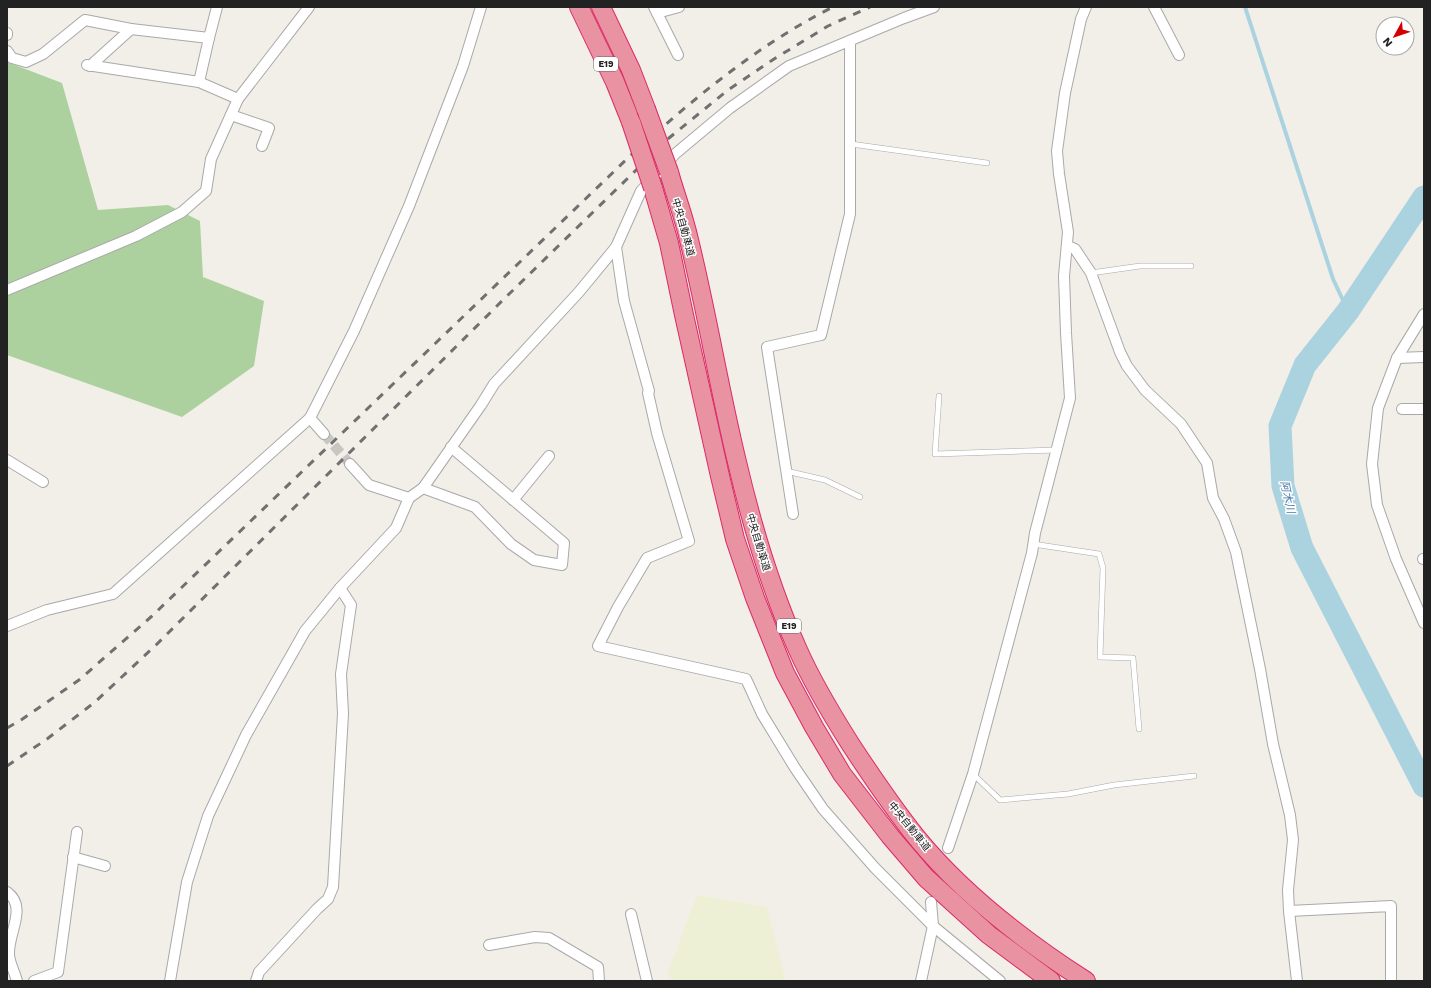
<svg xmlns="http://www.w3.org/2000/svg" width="1431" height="988" font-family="'Work Sans','Noto Sans JP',sans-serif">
	<rect width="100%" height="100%" fill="#f2efe9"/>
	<polygon fill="#eef0d5" points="697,895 767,907 785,978 784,981 673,981 667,974"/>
	<polygon fill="#add19e" points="7,62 62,83 98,210 168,205 200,221 203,277 264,301 254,366 182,417 7,355"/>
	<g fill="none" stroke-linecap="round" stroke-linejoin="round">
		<polyline stroke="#aad3df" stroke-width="4" points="1245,7 1333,279 1348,311"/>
		<polyline stroke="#aad3df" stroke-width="23" points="1424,197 1348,311 1305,365 1280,426 1283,486 1302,548 1424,786"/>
		<polyline stroke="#c8c6c1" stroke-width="10" stroke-dasharray="10 5" stroke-linecap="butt" points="324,434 350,464"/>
		<g stroke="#a9a9a9" stroke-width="6">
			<g id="service">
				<polyline points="851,144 987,163"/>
				<polyline points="1091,273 1140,266 1191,266"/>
				<polyline points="939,396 935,454 1057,450"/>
				<polyline points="786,471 825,480 860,497"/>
				<polyline points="1033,544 1099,554 1103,568 1100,657 1133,658 1139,729"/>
				<polyline points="973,774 1000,800 1068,794 1114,785 1194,776"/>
			</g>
		</g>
		<g stroke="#a9a9a9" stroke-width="12">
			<g id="minor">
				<polyline points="654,7 678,55"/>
				<polyline points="1154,7 1179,55"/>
				<polyline points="657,13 679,7"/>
				<polyline points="7,35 7,33"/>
				<polyline points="7,51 12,58 26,62 43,54 85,20 131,29"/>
				<polyline points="87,65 199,82 238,99"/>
				<polyline points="90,66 131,29 209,38 217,7"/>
				<polyline points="199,82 209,38"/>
				<polyline points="231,115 269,128 262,146"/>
				<polyline points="1068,246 1075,249 1091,273 1120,352 1127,366 1145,390 1181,424 1207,463 1213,498 1224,519 1236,552 1260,669 1273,744 1290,815 1293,840 1288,890 1289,911 1297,981"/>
				<polyline points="616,247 624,301 649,391 648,393 657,433 689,541 647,558 618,607 598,646 746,679 762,714 795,768 823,809 875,868 933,926 1000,981"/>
				<polyline points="7,290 136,236 182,212 206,191 211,159 238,99 309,7"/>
				<polyline points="1424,314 1397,358 1378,408 1372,464 1377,505 1396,559 1424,623"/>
				<polyline points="1397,358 1424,357"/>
				<polyline points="1402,409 1424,409"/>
				<polyline points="310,418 324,434"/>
				<polyline points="7,460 43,482"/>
				<polyline points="350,464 369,485 409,498"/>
				<polyline points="423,488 475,507 511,544 534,560 562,565 564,543 451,447"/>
				<polyline points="513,500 549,456"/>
				<polyline points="793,514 767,347 821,335 850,214 850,41"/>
				<polyline points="1423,559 1424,559"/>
				<polyline points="7,626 47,610 113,594 310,418 354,331 409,206 463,66 481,7"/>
				<polyline points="948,848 973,774 1032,553 1035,533 1070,398 1066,333 1064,276 1068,232 1059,174 1057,151 1065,93 1081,19 1086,7"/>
				<polyline points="73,857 105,866"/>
				<path d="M7,892C28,907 8,933 9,954C9,962 15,973 17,981"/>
				<polyline points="1289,911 1391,906 1391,981"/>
				<polyline points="631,914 647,981"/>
				<polyline points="489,945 535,937 549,938 598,967 599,981"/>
				<polyline points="34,981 58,972 77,832"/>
				<polyline points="170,981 187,882 208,816 246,735 305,631 340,588 396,528 409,498 423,488 481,405 494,384 579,292 616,247 641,191 675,154 730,108 789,66 904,18 934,7"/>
				<polyline points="256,981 259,972 317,909 328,899 333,887 343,714 341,674 351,605 340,588"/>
				<polyline points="921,981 933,926 931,902"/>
			</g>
		</g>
		<g stroke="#dc2a67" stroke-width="20">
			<g id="motorway">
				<polyline points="579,7 615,82 631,122"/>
				<polyline points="601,7 631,70 646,109"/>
				<path d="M669,172C675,194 684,217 689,240C707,313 719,388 737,462C752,526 771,590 798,650C813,684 832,715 851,745C872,777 893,808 917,838C962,893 1027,943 1086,981"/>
				<polyline points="653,188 669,243 684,315 720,476 735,539 755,598 785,673 814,727 842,774 890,836 926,878 989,935 1051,981"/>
			</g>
		</g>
		<use href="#service" stroke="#fff" stroke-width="5"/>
		<use href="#minor" stroke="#fff" stroke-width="10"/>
		<use href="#motorway" stroke="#e892a2" stroke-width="18"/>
		<g stroke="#707070" stroke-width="3" stroke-dasharray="8 8" stroke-linecap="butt">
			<path d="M7,728L21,720L79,680L152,616L629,157C692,100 757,45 833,7"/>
			<polyline points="7,766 47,739 95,702 156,645 506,297 669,138 728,90 774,59 828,26 870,7"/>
		</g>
		<g stroke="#dc2a67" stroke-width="20" stroke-linecap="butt">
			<g id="motorway-bridge">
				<polyline points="646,109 669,172"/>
				<polyline points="631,122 653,188"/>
			</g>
		</g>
		<use href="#motorway-bridge" stroke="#e892a2" stroke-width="18"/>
	</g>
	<g text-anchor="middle" stroke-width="3" stroke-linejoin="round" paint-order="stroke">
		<g fill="#fff" stroke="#646464" stroke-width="1">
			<rect x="594" y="57" width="24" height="14" rx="3"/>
			<rect x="777" y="619" width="24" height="14" rx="3"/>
		</g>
		<g font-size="9" font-weight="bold" fill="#222">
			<text x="606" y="67">E19</text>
			<text x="789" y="629">E19</text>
		</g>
		<g font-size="10" fill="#222" stroke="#fff">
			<text transform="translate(684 227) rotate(75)" y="4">中央自動車道</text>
			<text transform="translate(759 542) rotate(73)" y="4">中央自動車道</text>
			<text transform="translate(910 826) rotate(51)" y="4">中央自動車道</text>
		</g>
		<g font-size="11" font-style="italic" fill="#4a7aab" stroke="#fff">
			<text transform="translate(1288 497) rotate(77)" y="4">阿木川</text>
		</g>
	</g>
	<rect width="1431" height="988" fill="none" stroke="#222222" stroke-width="16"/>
	<g transform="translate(1395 36) rotate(230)"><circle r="19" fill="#ffffff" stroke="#a7a7a7"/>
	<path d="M0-3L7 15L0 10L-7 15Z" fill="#d40000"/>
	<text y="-6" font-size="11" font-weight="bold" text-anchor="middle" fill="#222222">N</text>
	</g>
</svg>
